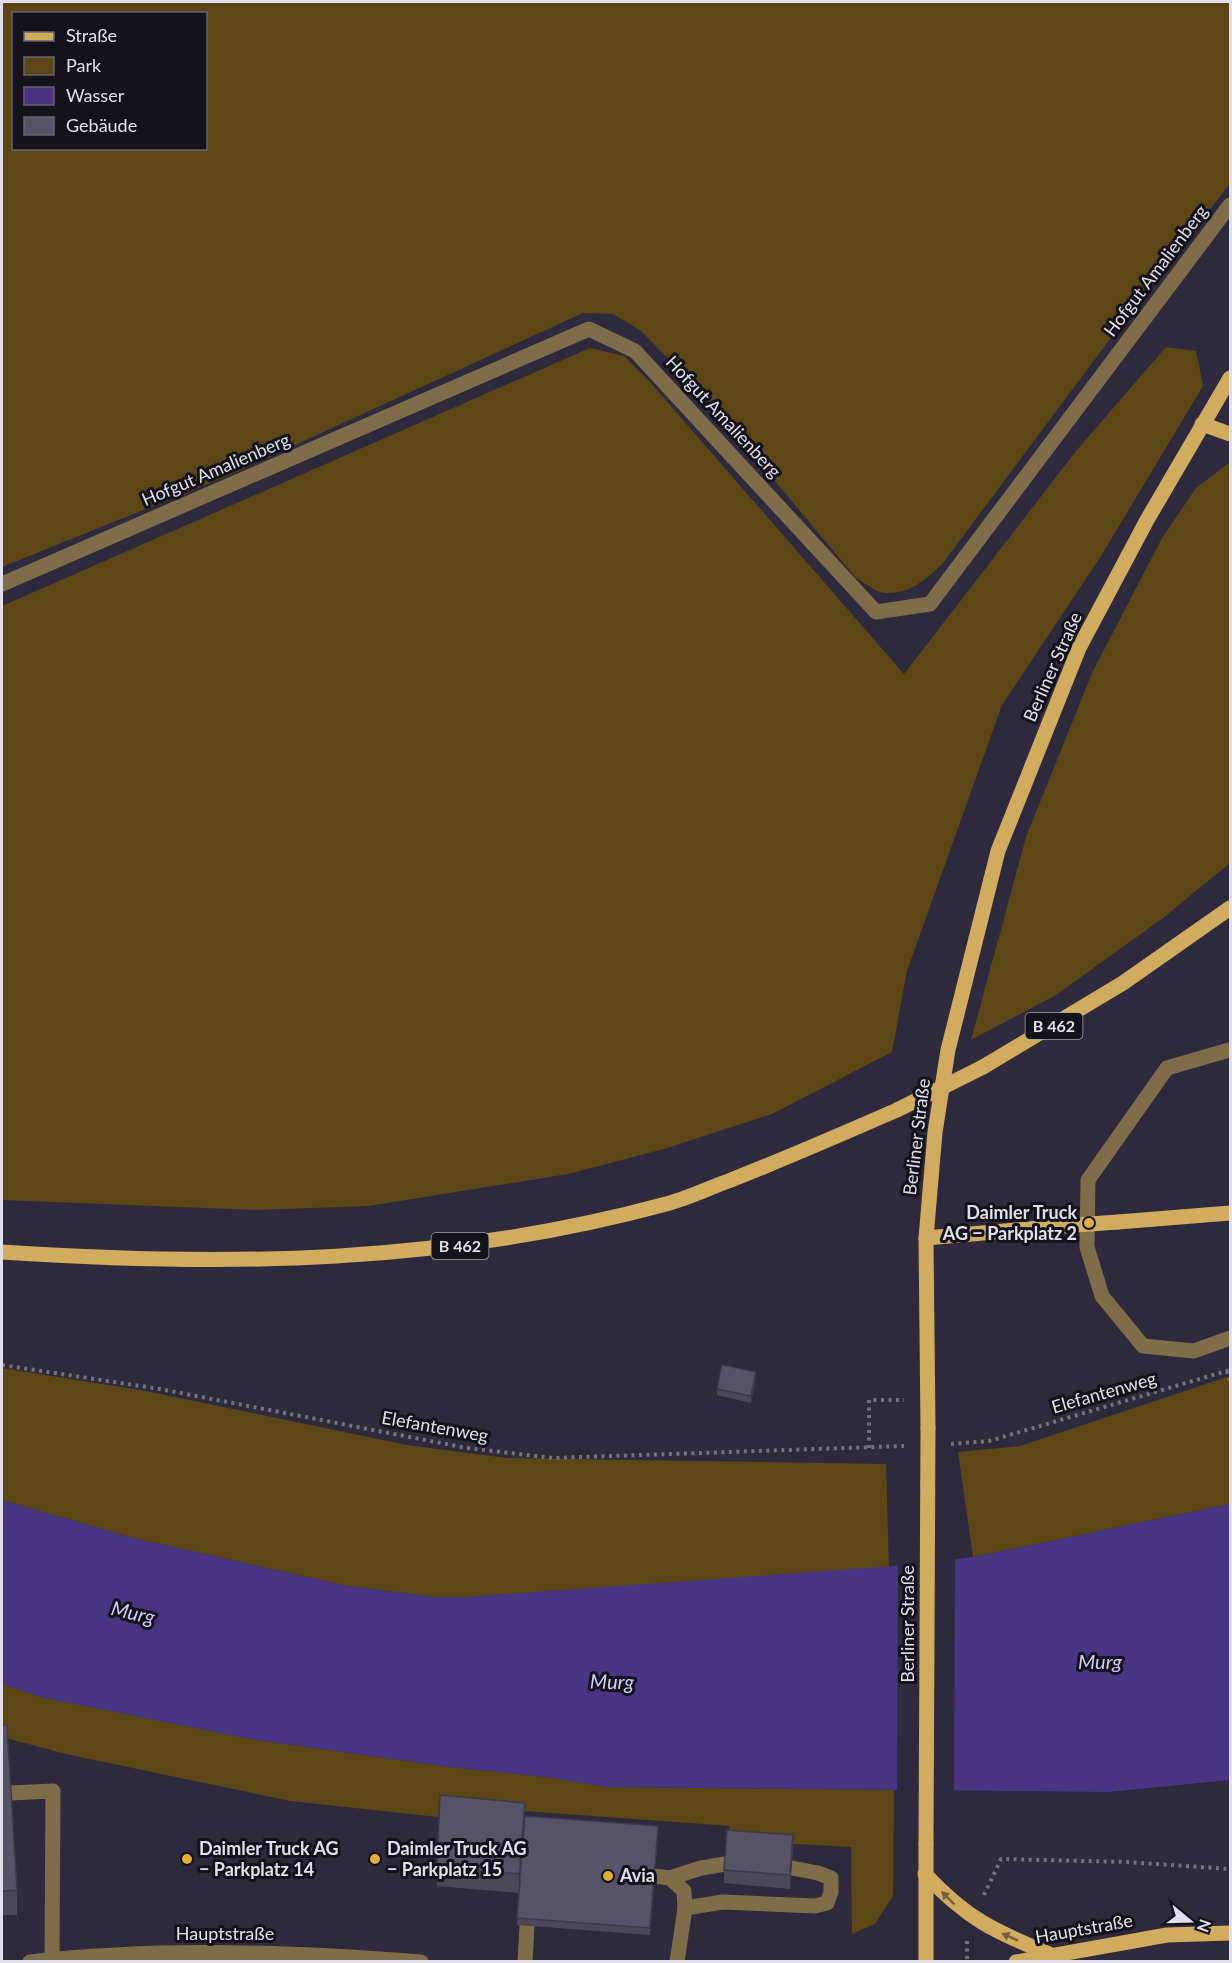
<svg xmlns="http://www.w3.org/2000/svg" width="1232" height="1963" font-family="Lato,sans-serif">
	<rect width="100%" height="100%" fill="#2c2a3c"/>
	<g fill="#5c4616" fill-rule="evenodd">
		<path d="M2,2H1230V184L1160,272L943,563C928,578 909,595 885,593C876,593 864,582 856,578L697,388L641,331L613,314L583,313L225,477L2,567ZM14,14H206V148H14Z"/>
		<polygon points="1166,347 1196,351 1203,386 1101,556 1002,705 907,971 892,1052 772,1114 664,1149 568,1174 369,1206 256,1210 2,1200 2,606 590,348 624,356 650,382 904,674 1076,451"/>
		<polygon points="1230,462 1230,863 1163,918 1056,995 971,1040 1026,837 1092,673 1162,538 1196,488"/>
		<polygon points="2,1368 146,1391 407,1445 507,1458 886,1464 889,1568 467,1597 435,1597 347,1586 133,1538 2,1500"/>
		<polygon points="1230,1376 1230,1504 973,1557 958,1452 1020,1446"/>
		<polygon points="2,1684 41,1697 251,1739 450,1767 548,1777 607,1787 894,1790 893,1896 875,1924 852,1934 851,1847 728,1840 730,1826 524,1811 440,1810 438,1817 290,1801 66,1754 2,1737"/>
	</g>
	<polygon fill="#473583" points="2,1500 133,1538 347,1586 435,1597 467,1597 921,1564 973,1557 1230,1504 1230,1780 1108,1792 607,1787 548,1777 450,1767 251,1739 41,1697 2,1684"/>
	<polygon fill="#2c2a3c" points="955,1556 954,1794 897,1793 898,1564"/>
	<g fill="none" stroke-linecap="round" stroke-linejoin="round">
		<g stroke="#737181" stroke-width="4" stroke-dasharray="3 4.5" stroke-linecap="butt">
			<polyline points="2,1365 160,1389 467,1448 553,1458 904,1446"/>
			<polyline points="1227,1371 1230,1381"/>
			<polyline points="951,1444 989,1441 1230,1370"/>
			<polyline points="869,1448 869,1400 904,1400"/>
			<polyline points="984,1895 1001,1859 1127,1862 1230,1869"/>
			<polyline points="967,1941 967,1962"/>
		</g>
		<g stroke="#7f6c48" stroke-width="15">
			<polyline points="2,584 589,329 635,351 876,612 930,604 1230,205"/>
			<polyline points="1229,1050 1167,1068 1088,1180 1087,1247 1102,1296 1143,1346 1194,1351 1230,1338"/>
			<polyline points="10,1793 53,1791 52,1959"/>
			<polyline points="654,1876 670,1878 684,1891 685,1908 677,1962"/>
			<polyline points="670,1878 701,1868 725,1864"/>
			<polyline points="685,1908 723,1902 815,1906 827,1903 831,1892 831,1878 818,1873 792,1868"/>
			<path d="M30,1962C159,1947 292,1952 421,1962"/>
			<polyline points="525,1962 527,1926"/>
		</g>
		<g stroke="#d1ab5e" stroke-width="15">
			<polyline points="1202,424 1230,434"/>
			<polyline points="983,1067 1123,983 1230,908"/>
			<polyline points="1118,1222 1230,1213"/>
			<polyline points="926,1238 1062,1226"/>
			<path d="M2,1252C229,1267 445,1264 666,1204C688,1198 709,1188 731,1180C787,1158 842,1134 897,1110"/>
			<polyline points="928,1428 926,1238 935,1132 948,1050 998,851 1079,648 1147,520 1230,378"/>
			<path d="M925,1874C967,1919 994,1931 1049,1954"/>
			<polyline points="926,1962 926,1843"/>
			<polyline points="1016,1962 1167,1935 1230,1933"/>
		</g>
		<g stroke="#d1ab5e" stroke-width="15">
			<polyline points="897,1110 983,1067"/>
			<polyline points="1062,1226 1118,1222"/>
			<polyline points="926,1843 928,1428"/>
		</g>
	</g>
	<g fill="#4a4759">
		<polygon points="756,1379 751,1403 717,1395 717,1389"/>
		<polygon points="2,1725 17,1890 17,1915 2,1915"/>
		<polygon points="525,1816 658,1833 650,1935 517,1925 519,1893 437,1886 437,1867"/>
		<polygon points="793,1848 790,1889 724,1883 724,1870"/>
	</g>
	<g fill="#3c3a49">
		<polygon points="756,1372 756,1379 751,1403 751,1396"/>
		<polygon points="525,1803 525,1822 519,1893 519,1874"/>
		<polygon points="793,1835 793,1848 790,1889 790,1875"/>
	</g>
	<g fill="#565368" stroke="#3c3a49" stroke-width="1.5">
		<polygon points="722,1365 756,1372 751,1396 717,1389"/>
		<polygon points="2,1725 7,1725 17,1890 2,1891"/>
		<polygon points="440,1795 525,1803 519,1874 437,1867"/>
		<polygon points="525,1816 658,1826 650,1928 517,1918"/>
		<polygon points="727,1830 793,1835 790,1875 724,1870"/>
	</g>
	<defs><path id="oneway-solid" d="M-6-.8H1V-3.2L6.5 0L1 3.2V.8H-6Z" transform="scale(1.5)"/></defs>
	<g fill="#725f3d">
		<use href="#oneway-solid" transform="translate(948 1898) rotate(-135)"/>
		<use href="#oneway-solid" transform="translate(1010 1937) rotate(-156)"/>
	</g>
	<g fill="#e3ae35" stroke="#14131c" stroke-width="2">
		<circle cx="1089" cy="1223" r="6"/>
		<circle cx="187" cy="1859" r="6"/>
		<circle cx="375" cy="1859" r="6"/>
		<circle cx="608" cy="1876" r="6"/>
	</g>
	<g text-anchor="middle" stroke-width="6" stroke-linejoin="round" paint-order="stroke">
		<g fill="#14131c" stroke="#a3a2ad" stroke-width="1.5">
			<rect x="1025.5" y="1013" width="57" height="26" rx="4.5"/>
			<rect x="431.5" y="1233" width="57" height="26" rx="4.5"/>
		</g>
		<g font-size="16" font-weight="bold" fill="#e0dfeb">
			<text x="1054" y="1032">B 462</text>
			<text x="460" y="1252">B 462</text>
		</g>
		<g font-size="18" fill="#e0dfeb" stroke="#14131c">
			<text transform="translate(1156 271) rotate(-53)" y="6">Hofgut Amalienberg</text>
			<text transform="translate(723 417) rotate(47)" y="6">Hofgut Amalienberg</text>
			<text transform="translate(216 470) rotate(-23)" y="6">Hofgut Amalienberg</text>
			<text transform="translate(1053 667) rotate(-66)" y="6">Berliner Straße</text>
			<text transform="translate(917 1137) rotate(-83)" y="6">Berliner Straße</text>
			<text transform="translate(1104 1393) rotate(-16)" y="6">Elefantenweg</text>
			<text transform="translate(435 1427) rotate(10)" y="6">Elefantenweg</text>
			<text transform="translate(908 1624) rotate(-90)" y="6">Berliner Straße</text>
			<text transform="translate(1084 1929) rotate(-10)" y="6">Hauptstraße</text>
			<text x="225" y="1940">Hauptstraße</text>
		</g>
		<g font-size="18" font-weight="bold" fill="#e0dfeb" stroke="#14131c" text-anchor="start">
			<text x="1077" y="1219" text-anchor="end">Daimler Truck<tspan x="1077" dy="21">AG − Parkplatz 2</tspan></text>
			<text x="199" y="1855">Daimler Truck AG<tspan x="199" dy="21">− Parkplatz 14</tspan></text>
			<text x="387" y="1855">Daimler Truck AG<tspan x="387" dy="21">− Parkplatz 15</tspan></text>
			<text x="620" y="1882">Avia</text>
		</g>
		<g font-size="20" font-style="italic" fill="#d2cdfa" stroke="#14131c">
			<text transform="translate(133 1613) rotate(13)" y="7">Murg</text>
			<text x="1100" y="1669">Murg</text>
			<text transform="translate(612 1682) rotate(1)" y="7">Murg</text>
		</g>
	</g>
	<rect width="1232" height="1963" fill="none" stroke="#e0dfeb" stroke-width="6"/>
	<rect x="12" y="12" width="195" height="138" fill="#14131c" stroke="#66656f" stroke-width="1.5"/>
	<rect x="24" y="32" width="30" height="9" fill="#d1ab5e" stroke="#66656f" stroke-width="1.5"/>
	<text x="66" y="42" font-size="18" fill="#e0dfeb">Straße</text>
	<rect x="24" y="57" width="30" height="18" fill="#5c4616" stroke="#66656f" stroke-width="1.5"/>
	<text x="66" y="72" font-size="18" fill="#e0dfeb">Park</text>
	<rect x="24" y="87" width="30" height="18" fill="#473583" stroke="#66656f" stroke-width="1.5"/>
	<text x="66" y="102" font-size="18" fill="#e0dfeb">Wasser</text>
	<rect x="24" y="117" width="30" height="18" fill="#565368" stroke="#66656f" stroke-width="1.5"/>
	<text x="66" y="132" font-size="18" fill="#e0dfeb">Gebäude</text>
	<g transform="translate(1190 1921) rotate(109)" stroke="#14131c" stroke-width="4.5" paint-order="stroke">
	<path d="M0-4.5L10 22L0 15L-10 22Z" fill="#e0dfeb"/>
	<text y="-9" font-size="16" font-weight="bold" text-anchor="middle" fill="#e0dfeb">N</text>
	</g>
</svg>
